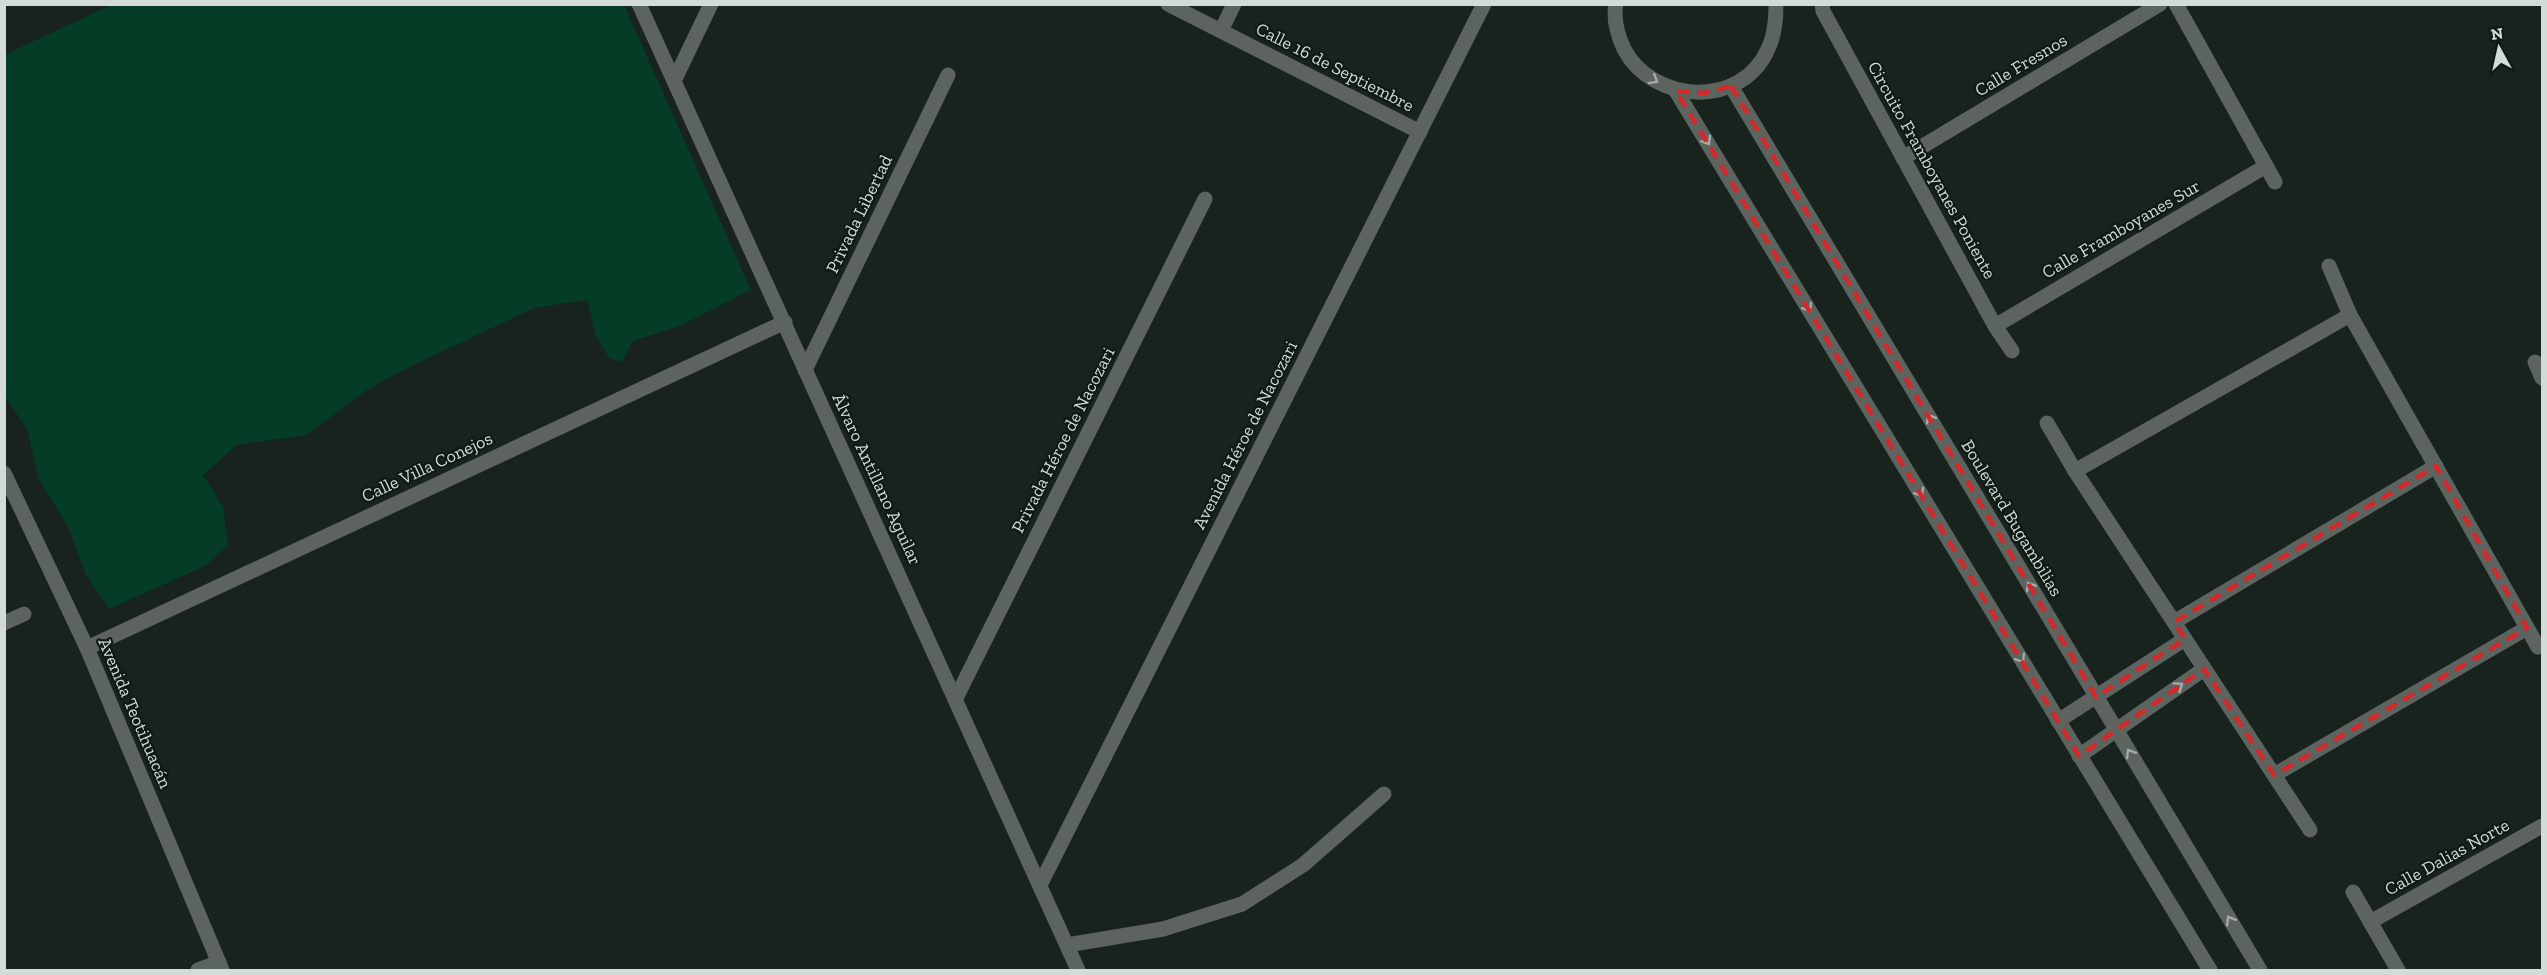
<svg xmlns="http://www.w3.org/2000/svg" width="2547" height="975" font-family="'Zilla Slab',serif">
	<rect width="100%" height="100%" fill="#17231c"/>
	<polygon fill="#043c25" points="111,5 624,5 751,290 680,326 633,341 622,362 609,358 596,336 587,300 534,308 395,374 366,391 306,435 237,445 203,475 223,507 228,545 205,566 109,609 86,575 68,527 39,480 27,429 5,396 4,55"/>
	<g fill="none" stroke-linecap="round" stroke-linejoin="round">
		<g stroke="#5d635f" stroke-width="15">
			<polyline points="639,4 1078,970"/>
			<polyline points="1168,4 1420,132"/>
			<path d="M1616,4C1613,19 1618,36 1624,49C1652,103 1741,110 1768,49C1775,35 1776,20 1776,4"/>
			<polyline points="1822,4 1823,11 1995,326 2012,351"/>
			<polyline points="2176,4 2275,182"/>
			<polyline points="1221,31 1234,4"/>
			<polyline points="674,81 711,4"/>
			<polyline points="1731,86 2260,970"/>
			<polyline points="1676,91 2210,970"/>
			<polyline points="1903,158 2160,4"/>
			<polyline points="2329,266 2350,315 2538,647"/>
			<polyline points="1995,326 2266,166"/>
			<polyline points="2535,362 2542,378"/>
			<polyline points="805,370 948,75"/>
			<polyline points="2047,423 2075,471 2310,830"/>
			<polyline points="2075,471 2350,315"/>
			<polyline points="4,473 87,648 222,970"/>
			<polyline points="2174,622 2436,466"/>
			<polyline points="4,623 24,614"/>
			<polyline points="87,648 785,322"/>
			<polyline points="956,698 1205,199"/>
			<polyline points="2058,721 2185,639"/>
			<polyline points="2079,756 2204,669"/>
			<polyline points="2274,775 2527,628"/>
			<polyline points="1041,883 1484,4"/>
			<polyline points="2353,892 2398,970"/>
			<polyline points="2370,922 2542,826"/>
			<polyline points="1067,945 1163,929 1242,904 1303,865 1384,794"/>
			<polyline points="198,970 219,962"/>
		</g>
	</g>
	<defs><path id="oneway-chevron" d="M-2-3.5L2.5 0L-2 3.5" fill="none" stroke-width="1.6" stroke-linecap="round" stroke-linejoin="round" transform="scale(1.5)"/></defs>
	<g stroke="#a4aba6">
		<use href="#oneway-chevron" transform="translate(1654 80) rotate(31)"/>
		<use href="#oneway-chevron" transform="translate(1707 141) rotate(59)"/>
		<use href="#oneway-chevron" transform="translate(1808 308) rotate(59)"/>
		<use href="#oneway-chevron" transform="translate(1930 418) rotate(-121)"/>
		<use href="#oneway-chevron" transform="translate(1920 493) rotate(59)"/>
		<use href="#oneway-chevron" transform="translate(2030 586) rotate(-121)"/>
		<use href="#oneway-chevron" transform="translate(2021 659) rotate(59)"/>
		<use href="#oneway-chevron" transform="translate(2179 686) rotate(-35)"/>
		<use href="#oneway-chevron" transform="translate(2130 753) rotate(-121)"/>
		<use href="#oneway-chevron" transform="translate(2230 920) rotate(-121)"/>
	</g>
	<path fill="none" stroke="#d62828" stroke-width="4.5" stroke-dasharray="12 8" stroke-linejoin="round" d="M1731,86L2096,697L2185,639L2174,622L2436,466L2527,628L2274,775L2204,669L2079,756L1676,91L1704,93Z"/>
	<g text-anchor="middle" stroke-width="4.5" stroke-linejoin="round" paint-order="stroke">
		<g font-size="18" fill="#d3dbd6" stroke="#0e1a13">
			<text transform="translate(2021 65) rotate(-31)" y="6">Calle Fresnos</text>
			<text transform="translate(1335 67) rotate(27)" y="6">Calle 16 de Septiembre</text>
			<text transform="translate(1932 170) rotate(61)" y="6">Circuito Framboyanes Poniente</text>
			<text transform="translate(859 214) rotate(-64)" y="6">Privada Libertad</text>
			<text transform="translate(2121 229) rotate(-30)" y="6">Calle Framboyanes Sur</text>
			<text transform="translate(1245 435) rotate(-63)" y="6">Avenida Héroe de Nacozari</text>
			<text transform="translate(1063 440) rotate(-63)" y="6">Privada Héroe de Nacozari</text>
			<text transform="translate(427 467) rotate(-25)" y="6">Calle Villa Conejos</text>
			<text transform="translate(877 479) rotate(65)" y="6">Álvaro Antillano Aguilar</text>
			<text transform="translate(2012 518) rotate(59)" y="6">Boulevard Bugambilias</text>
			<text transform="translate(135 713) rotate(67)" y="6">Avenida Teotihuacán</text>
			<text transform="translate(2447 857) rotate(-29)" y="6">Calle Dalias Norte</text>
		</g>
	</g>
	<rect width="2547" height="975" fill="none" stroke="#d3dbd6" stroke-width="12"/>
	<g transform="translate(2499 48) rotate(352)" stroke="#0e1a13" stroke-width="4.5" paint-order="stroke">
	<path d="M0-4.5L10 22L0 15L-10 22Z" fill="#d3dbd6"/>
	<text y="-9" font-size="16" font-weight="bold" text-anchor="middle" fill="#d3dbd6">N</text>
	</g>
</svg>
